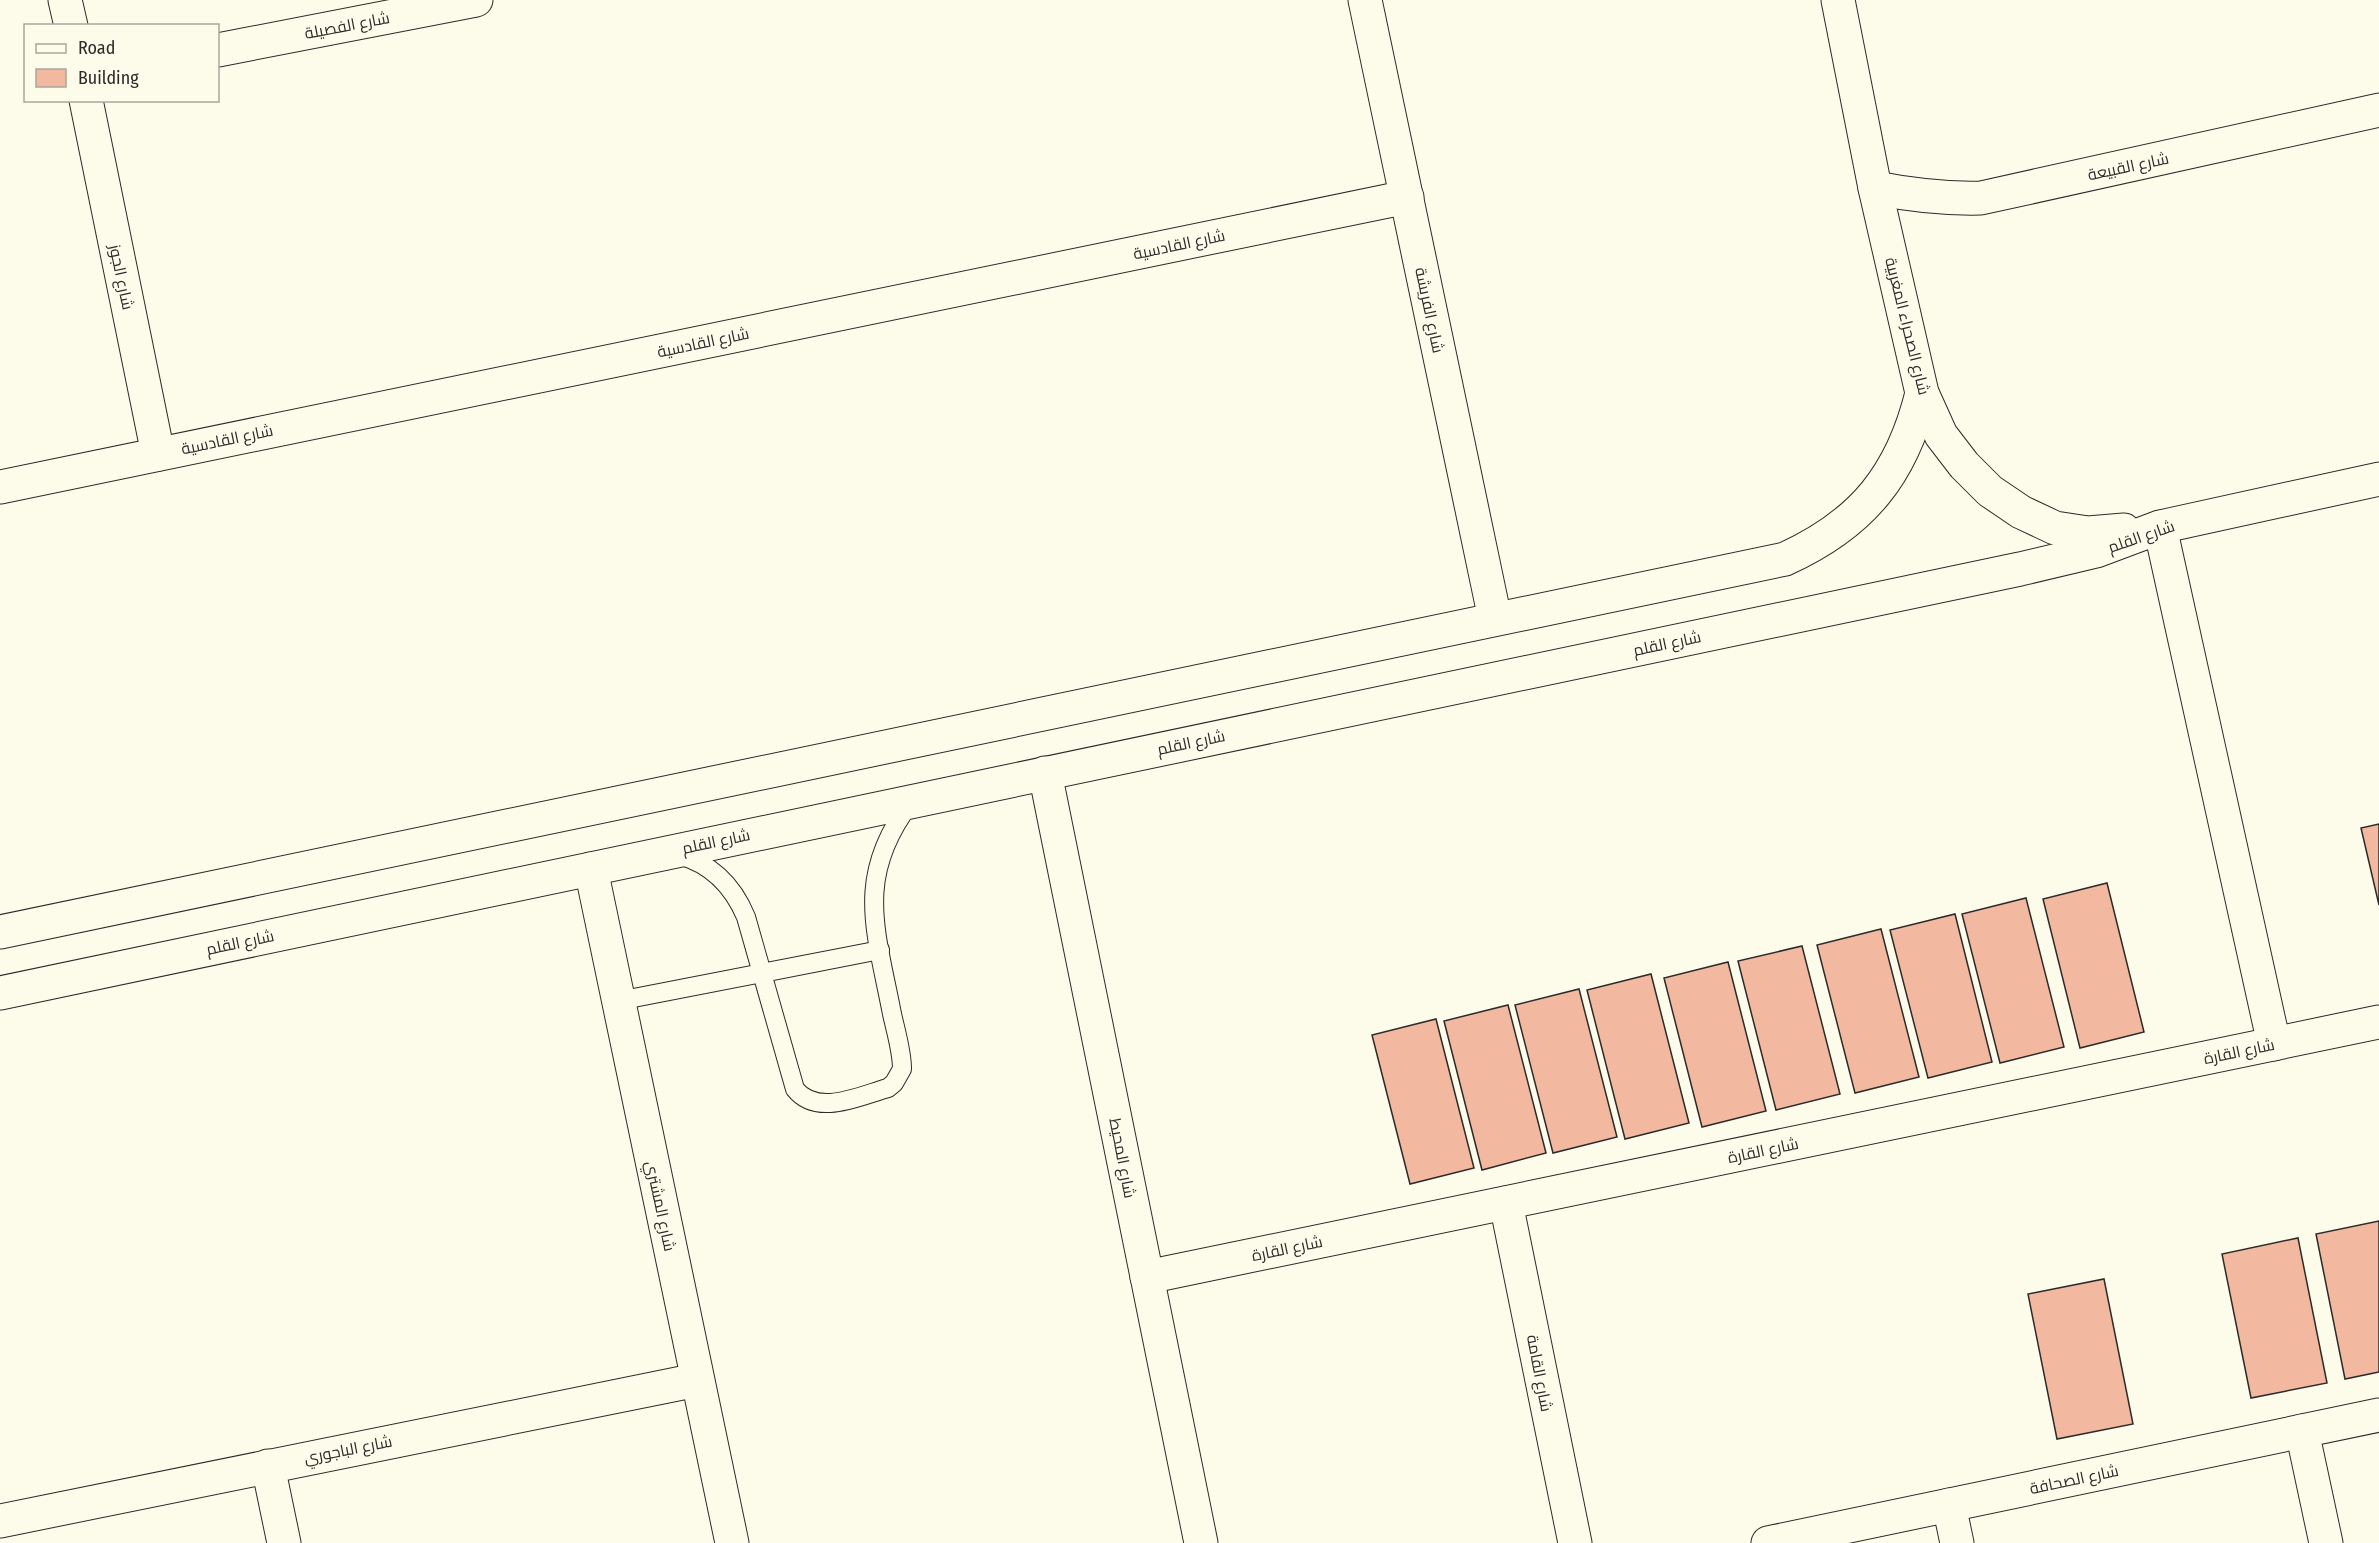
<svg xmlns="http://www.w3.org/2000/svg" width="2379" height="1543" font-family="'Fira Sans Condensed',Cairo,sans-serif">
	<rect width="100%" height="100%" fill="#fdfbea"/>
	<g fill="#f2b8a0" stroke="#2b2b2b" stroke-width="1.5">
		<polygon points="2379,824 2379,905 2361,828"/>
		<polygon points="2107,883 2144,1032 2080,1048 2043,899"/>
		<polygon points="2026,898 2064,1047 2000,1063 1962,914"/>
		<polygon points="1955,914 1992,1062 1928,1078 1890,930"/>
		<polygon points="1881,929 1919,1077 1855,1093 1817,945"/>
		<polygon points="1802,946 1840,1094 1776,1110 1738,961"/>
		<polygon points="1728,962 1766,1111 1702,1127 1664,978"/>
		<polygon points="1651,974 1689,1123 1625,1139 1587,990"/>
		<polygon points="1579,989 1617,1137 1553,1153 1515,1005"/>
		<polygon points="1508,1005 1546,1153 1482,1170 1444,1021"/>
		<polygon points="1436,1019 1474,1168 1410,1184 1372,1035"/>
		<polygon points="2379,1221 2379,1372 2345,1379 2316,1234"/>
		<polygon points="2298,1238 2327,1383 2251,1398 2222,1254"/>
		<polygon points="2104,1279 2133,1424 2057,1439 2028,1294"/>
	</g>
	<g fill="none" stroke-linecap="round" stroke-linejoin="round">
		<g stroke="#2b2b2b" stroke-width="20">
			<g id="service">
				<path d="M679,855C712,864 733,886 746,917L795,1089C817,1117 859,1096 888,1088L894,1083L902,1069C902,1051 896,1032 892,1014C876,930 854,877 911,802"/>
				<polyline points="618,1001 880,950"/>
			</g>
		</g>
		<g stroke="#2b2b2b" stroke-width="35">
			<g id="minor">
				<polyline points="65,0 71,26"/>
				<polyline points="1365,0 1495,619"/>
				<polyline points="218,50 476,0"/>
				<polyline points="86,100 158,454"/>
				<path d="M1875,188C1911,195 1944,199 1981,198L2379,110"/>
				<polyline points="0,487 1407,197"/>
				<polyline points="2160,527 2274,1044"/>
				<polyline points="1045,773 1201,1543"/>
				<polyline points="591,869 732,1543"/>
				<polyline points="1506,1203 1575,1543"/>
				<polyline points="1147,1277 2379,1022"/>
				<polyline points="2302,1431 2326,1543"/>
				<polyline points="268,1466 284,1543"/>
				<polyline points="1949,1505 1957,1543"/>
				<polyline points="0,1521 697,1380"/>
				<polyline points="1768,1543 2379,1415"/>
			</g>
		</g>
		<g stroke="#2b2b2b" stroke-width="35">
			<g id="tertiary">
				<polyline points="1838,0 1875,188 1922,393 1941,435 1964,465 1990,491 2021,512 2055,528 2088,533 2124,530"/>
				<path d="M0,932L1785,559C1862,524 1902,475 1922,393"/>
				<polyline points="0,993 2020,569 2096,551 2160,527 2379,479"/>
			</g>
		</g>
		<use href="#service" stroke="#fdfbea" stroke-width="18"/>
		<use href="#minor" stroke="#fdfbea" stroke-width="33"/>
		<use href="#tertiary" stroke="#fdfbea" stroke-width="33"/>
	</g>
	<g text-anchor="middle" stroke-width="4.5" stroke-linejoin="round" paint-order="stroke">
		<g font-size="16" fill="#2b2b2b" stroke="#fdfbea">
			<text transform="translate(347 25) rotate(-11)" y="6">شارع الفصيلة</text>
			<text transform="translate(2128 166) rotate(-12)" y="6">شارع القبيعة</text>
			<text transform="translate(1179 244) rotate(-12)" y="6">شارع القادسية</text>
			<text transform="translate(122 277) rotate(78)" y="6">شارع الجوز</text>
			<text transform="translate(1430 310) rotate(78)" y="6">شارع الفريشة</text>
			<text transform="translate(1908 326) rotate(76)" y="6">شارع الصحراء المغربية</text>
			<text transform="translate(703 342) rotate(-12)" y="6">شارع القادسية</text>
			<text transform="translate(227 439) rotate(-12)" y="6">شارع القادسية</text>
			<text transform="translate(2141 536) rotate(-19)" y="6">شارع القلم</text>
			<text transform="translate(1667 643) rotate(-12)" y="6">شارع القلم</text>
			<text transform="translate(1191 742) rotate(-12)" y="6">شارع القلم</text>
			<text transform="translate(716 841) rotate(-12)" y="6">شارع القلم</text>
			<text transform="translate(240 942) rotate(-12)" y="6">شارع القلم</text>
			<text transform="translate(2239 1051) rotate(-12)" y="6">شارع القارة</text>
			<text transform="translate(1763 1150) rotate(-12)" y="6">شارع القارة</text>
			<text transform="translate(1123 1158) rotate(79)" y="6">شارع المحيط</text>
			<text transform="translate(661 1206) rotate(78)" y="6">شارع المشتري</text>
			<text transform="translate(1287 1248) rotate(-12)" y="6">شارع القارة</text>
			<text transform="translate(1540 1373) rotate(79)" y="6">شارع القامة</text>
			<text transform="translate(348 1449) rotate(-11)" y="6">شارع الباجوري</text>
			<text transform="translate(2074 1479) rotate(-12)" y="6">شارع الصحافة</text>
		</g>
	</g>
	<rect x="24" y="24" width="195" height="78" fill="#fdfbea" stroke="#a9a89e" stroke-width="1.5"/>
	<rect x="36" y="44" width="30" height="9" fill="#fdfbea" stroke="#a9a89e" stroke-width="1.5"/>
	<text x="78" y="54" font-size="18" fill="#2b2b2b">Road</text>
	<rect x="36" y="69" width="30" height="18" fill="#f2b8a0" stroke="#a9a89e" stroke-width="1.5"/>
	<text x="78" y="84" font-size="18" fill="#2b2b2b">Building</text>
</svg>
